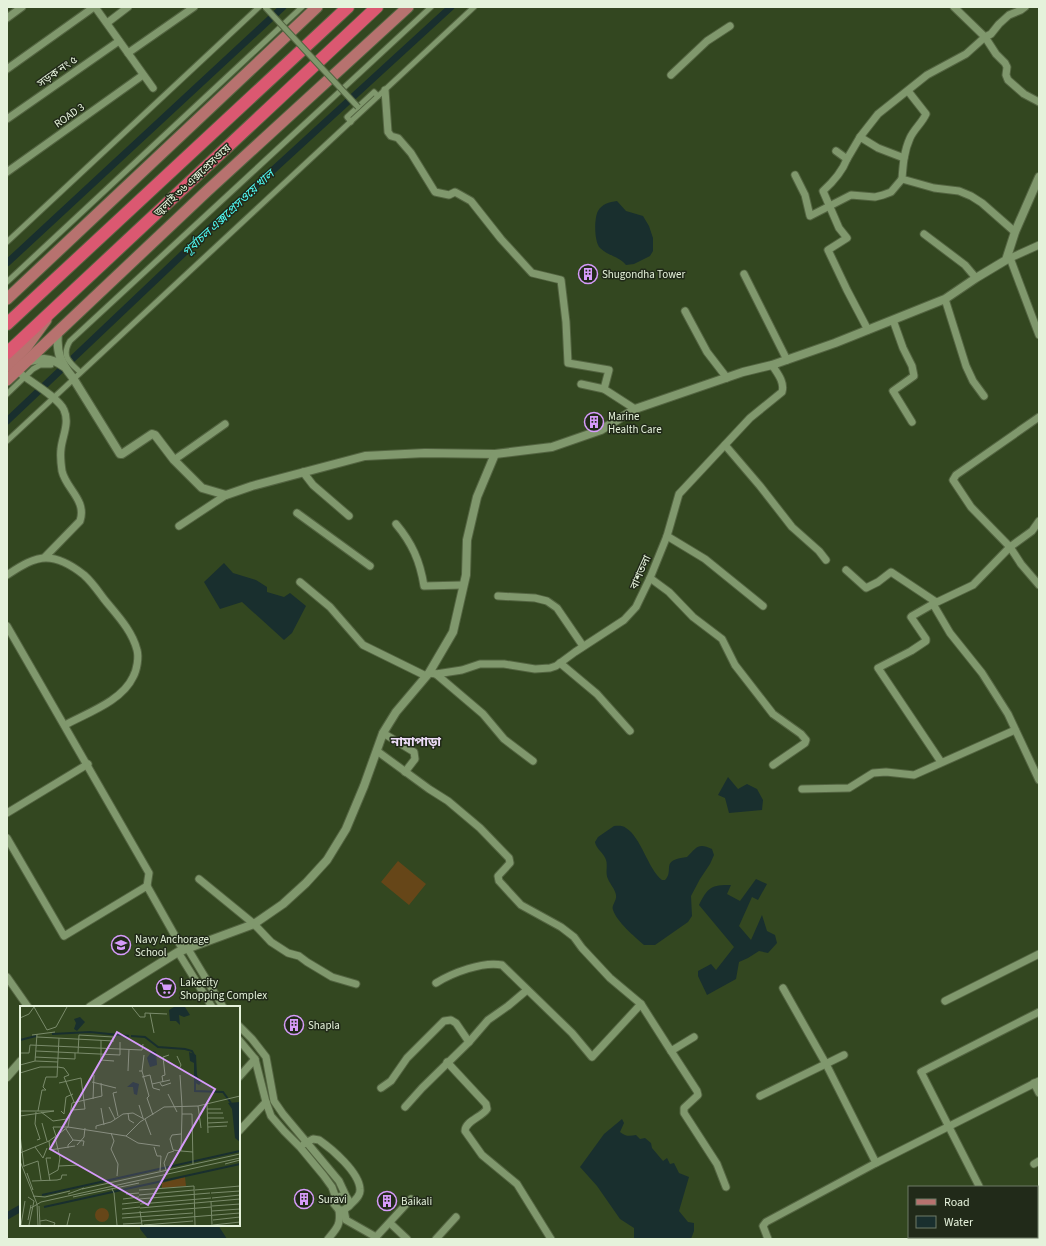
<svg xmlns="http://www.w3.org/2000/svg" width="1046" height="1246" font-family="'Source Sans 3','Noto Sans Bengali',sans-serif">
	<rect width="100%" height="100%" fill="#334720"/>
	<polygon fill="#664618" points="398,861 426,884 409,905 381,882"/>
	<g fill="#192f2e">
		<path d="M617,201L626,211L643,216L649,226L653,238V251L650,256L634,264L626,265C619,256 608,256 600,248C594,242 594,218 598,211C602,204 609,202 617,201Z"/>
		<polygon points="224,563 233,573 256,580 267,587 267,592 284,597 290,593 306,606 292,633 284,640 242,602 220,609 204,582"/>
		<polygon points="728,777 738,789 747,784 757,789 763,800 762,810 729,813 725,798 718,795"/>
		<path d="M614,826C618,826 622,825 626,828C641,837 648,869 662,880H665C675,870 659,860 687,857C696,848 698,842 712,849L714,855L710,864L700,879L691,896L692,916L688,922L655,945H644C634,936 617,922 613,910C611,905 617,901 616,895C615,889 610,884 608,879C605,873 608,866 606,860C604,853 596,849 595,842L598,837Z"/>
		<path d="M756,879L767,884L758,900L752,897L739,926L751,940L762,915L767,931L775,935L777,943L768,953L759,951L748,958L739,962L736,979L707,995L698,976V971L711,964L716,970L734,947L699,905C708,887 711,885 731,885L727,894L740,901Z"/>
		<path d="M622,1119L624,1123L620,1132C626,1137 630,1136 636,1135L640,1139L645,1138L651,1143L652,1148L663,1161L667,1158L670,1164L674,1163L679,1173L689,1177L679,1211L688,1222L694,1223V1231L691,1239H634V1228L620,1219L597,1186L580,1167L604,1134Z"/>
		<polygon points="140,1225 218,1225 227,1239 148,1239 140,1229"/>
	</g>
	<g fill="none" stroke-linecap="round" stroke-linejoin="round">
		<g stroke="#192f2e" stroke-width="7">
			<polyline points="7,263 283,7"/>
			<polyline points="7,421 224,215 451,7"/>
			<polyline points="7,1216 21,1208"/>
			<polyline points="1037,1224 1039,1223"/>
			<polyline points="1008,1239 1012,1237"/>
		</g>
		<g stroke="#536441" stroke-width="7">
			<g id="pedestrian">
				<polyline points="351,122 347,117 374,92 378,96"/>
				<polyline points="7,242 259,7"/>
				<polyline points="7,282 302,7"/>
				<path d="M80,372C69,362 61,356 70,341L431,7"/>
				<polyline points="7,394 33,369 40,365 51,365"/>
				<polyline points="7,441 474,7"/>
			</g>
		</g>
		<g stroke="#536441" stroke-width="9">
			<g id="minor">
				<polyline points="95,7 153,88"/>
				<polyline points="954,7 985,37 996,54 1005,63 1007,67 1006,75 1008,80 1024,94 1039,102"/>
				<polyline points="7,18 22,7"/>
				<polyline points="107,23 128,7"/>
				<polyline points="128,53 194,7"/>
				<polyline points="7,69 94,7"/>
				<polyline points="671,75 707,41 730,26"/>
				<polyline points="385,90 388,132 391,136 398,138 411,153 435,192 449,195 455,192 471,201 501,239 532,273 561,280 566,322 568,363 609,370 604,389 635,409"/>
				<path d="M908,91L926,114C922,123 914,129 910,138C904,151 903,165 902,179L934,188L959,191L971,196L982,203L1015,232"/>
				<polyline points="7,119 119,41"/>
				<polyline points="860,137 878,114 927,75 966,54 985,37 991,34 999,24 1009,15 1021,10 1025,7"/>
				<polyline points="836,151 847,159 860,137 878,148 904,158"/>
				<path d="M847,159C842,172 833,182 823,191L839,228L847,238L828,250L847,290L868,330"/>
				<polyline points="7,172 143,75"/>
				<polyline points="795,175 805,195 810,216 851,195 875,197 883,195 891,192 902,179"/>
				<polyline points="924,234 965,265 976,278"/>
				<polyline points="1010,258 1039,335"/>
				<polyline points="1008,259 1039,245"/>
				<polyline points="744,274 787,360"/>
				<polyline points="945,299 966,366 973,381 984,396"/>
				<polyline points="685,311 707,352 727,378"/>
				<polyline points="893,320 903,348 912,366 914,376 893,391 912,422"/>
				<path d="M17,371C28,380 59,398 64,410C70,423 62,437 61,449C60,456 61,464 62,471C66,489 87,500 80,521L45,557"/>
				<polyline points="581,384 604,389"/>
				<polyline points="1039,417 956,475 953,480 971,507 1010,547 1021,564 1039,585"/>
				<polyline points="725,445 760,486 792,527 819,551 826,560"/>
				<polyline points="174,460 225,424"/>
				<polyline points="303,472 313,485 349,516"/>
				<polyline points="297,513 370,566"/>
				<path d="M396,524C412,543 420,561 424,586L463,585"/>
				<polyline points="179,526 226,495"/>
				<polyline points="667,536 705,559 763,606"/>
				<polyline points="846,570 866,588 878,582 891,572 936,602"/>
				<path d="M7,575C18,568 32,558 46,558C60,558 74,567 84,575C92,582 98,591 104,599C116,614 132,630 137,650C139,657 137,670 133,677C122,701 87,713 65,725"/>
				<polyline points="650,578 669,592 693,617 722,639 735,665 773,714 801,734 806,740 805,743 773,765"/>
				<polyline points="300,582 330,607 363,645 426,676"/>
				<polyline points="498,596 535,598 547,601 557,608 583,646"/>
				<polyline points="933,604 950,633 982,673 1008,714 1039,780"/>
				<polyline points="7,626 149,873 147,886"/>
				<polyline points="560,663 597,694 630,731"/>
				<path d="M429,673L436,674L462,670L480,664H504L535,669L550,668L556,666L575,652L624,620L636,607L650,578L667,536L679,494L750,418L782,392C785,382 777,373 772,365"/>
				<polyline points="436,674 483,714 504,739 533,761"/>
				<polyline points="383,733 414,752 415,759 405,772"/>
				<polyline points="377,751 429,789 448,801 480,828 509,858 510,863 498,876 499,881 521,905 561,927 574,937 582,948 610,978 641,1004 671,1051 694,1037"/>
				<polyline points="941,762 878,668 911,651 926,641 926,639 911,617 912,616 933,604 973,585 1010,547 1032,531 1039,521"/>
				<polyline points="802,789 849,788 873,773 886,772 914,775 1015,730"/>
				<polyline points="7,813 88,764"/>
				<polyline points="7,838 64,936 147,886 183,950"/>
				<polyline points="199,879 254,924 271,942 288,953 299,956 307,962 332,977 356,984"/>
				<polyline points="188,949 223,1007"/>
				<polyline points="178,952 212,1007"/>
				<polyline points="7,977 28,1007"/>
				<path d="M436,983C452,973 483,961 502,965L572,1033L592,1057L641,1004"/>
				<polyline points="783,988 826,1064 876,1163"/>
				<polyline points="945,1001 1039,954"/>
				<polyline points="239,1026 252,1039 266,1057 274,1101 283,1114 339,1181 346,1196 349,1201 349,1206 344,1210 339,1210 334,1204 336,1198 341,1196 346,1196"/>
				<polyline points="239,1040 255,1059 266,1102 271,1116 284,1131 300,1147 324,1176 332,1187 336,1198"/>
				<polyline points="671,1051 697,1091 698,1095 684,1108 684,1113 717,1164 726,1187"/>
				<path d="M447,1062L486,1104L487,1109C482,1117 465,1121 465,1131L482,1155L517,1184L551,1239"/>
				<polyline points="239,1077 255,1059"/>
				<polyline points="1034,1083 1039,1093"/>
				<polyline points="381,1088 391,1081 407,1058 444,1021 451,1020 456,1023 469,1042"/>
				<polyline points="760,1096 844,1055"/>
				<polyline points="405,1107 422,1088 469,1042 488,1020 508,1006 527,990"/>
				<polyline points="239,1131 266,1102"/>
				<path d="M304,1144L313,1139L319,1140C332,1149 359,1172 360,1189C361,1196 353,1202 349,1206"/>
				<polyline points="1034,1164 1039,1161"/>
				<polyline points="979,1186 921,1072 1039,1012"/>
				<polyline points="344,1210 346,1220 376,1237 411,1199"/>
				<polyline points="390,1223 407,1239"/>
				<path d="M328,1239C337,1228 341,1225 339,1210"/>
				<polyline points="436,1239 456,1217"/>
				<polyline points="768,1239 763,1226 766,1222 876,1163 1039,1081"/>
			</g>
		</g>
		<g stroke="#536441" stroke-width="10">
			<g id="tertiary">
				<path d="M58,333C56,353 61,363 73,378L120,454H122L152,434L155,435L174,460L202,488L226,495L252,486L365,456L425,453L495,454"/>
				<path d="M27,362C42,358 50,357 63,366"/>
				<polyline points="90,1007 178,952 254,924 283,904 306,883 327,860 346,829 364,786 383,733 396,712 429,673 453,632 466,575 467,540 477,497 495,454 552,447 601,430 635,409 743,372 772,365 835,343 945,299 976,278 1006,260 1015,232 1039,177"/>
				<polyline points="7,1077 21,1061"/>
			</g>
		</g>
		<g stroke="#536441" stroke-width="13">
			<g id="primary">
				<polyline points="7,299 317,7"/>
				<polyline points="7,366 27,346 46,320"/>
				<polyline points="7,380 207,191 408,7"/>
			</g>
		</g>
		<g stroke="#536441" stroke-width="14">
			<g id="motorway">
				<polyline points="7,324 348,7"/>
				<polyline points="7,353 377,7"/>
			</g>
		</g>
		<use href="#pedestrian" stroke="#80986d" stroke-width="5"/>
		<use href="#minor" stroke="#80986d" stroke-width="7"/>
		<use href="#tertiary" stroke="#80986d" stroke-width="8"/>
		<use href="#primary" stroke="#b7726f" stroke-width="11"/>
		<use href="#motorway" stroke="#db5871" stroke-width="12"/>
		<g stroke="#536441" stroke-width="7" stroke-linecap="butt">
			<polyline id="pedestrian-bridge" points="265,7 358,107"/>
		</g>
		<use href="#pedestrian-bridge" stroke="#80986d" stroke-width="5"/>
	</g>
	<defs>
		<g id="building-ring" transform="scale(1)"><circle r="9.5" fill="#212a19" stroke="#d69bfa" stroke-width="1.5"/><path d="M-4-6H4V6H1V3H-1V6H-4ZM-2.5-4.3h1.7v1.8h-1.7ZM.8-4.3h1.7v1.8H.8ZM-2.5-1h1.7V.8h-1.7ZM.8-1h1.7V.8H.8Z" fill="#d69bfa"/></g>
		<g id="school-ring" transform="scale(1)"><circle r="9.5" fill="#212a19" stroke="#d69bfa" stroke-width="1.5"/><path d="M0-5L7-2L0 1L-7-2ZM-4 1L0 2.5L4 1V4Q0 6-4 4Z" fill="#d69bfa"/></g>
		<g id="supermarket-ring" transform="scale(1)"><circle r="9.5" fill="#212a19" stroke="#d69bfa" stroke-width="1.5"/><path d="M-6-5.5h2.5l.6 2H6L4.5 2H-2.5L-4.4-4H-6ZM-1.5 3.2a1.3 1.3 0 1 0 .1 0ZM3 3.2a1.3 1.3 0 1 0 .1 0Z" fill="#d69bfa"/></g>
	</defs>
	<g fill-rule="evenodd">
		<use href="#building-ring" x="588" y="274"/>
		<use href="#building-ring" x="594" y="422"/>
		<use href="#school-ring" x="121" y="945"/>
		<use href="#supermarket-ring" x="166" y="988"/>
		<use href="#building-ring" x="294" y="1025"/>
		<use href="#building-ring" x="304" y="1199"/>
		<use href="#building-ring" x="387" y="1201"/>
	</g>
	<g text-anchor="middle" stroke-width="3" stroke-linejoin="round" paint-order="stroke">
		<g font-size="11" fill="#e5f2db" stroke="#212a19">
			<text transform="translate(57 71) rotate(-35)" y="4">সড়ক নং ৫</text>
			<text transform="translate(69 115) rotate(-35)" y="4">ROAD 3</text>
			<text transform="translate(192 180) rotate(-43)" y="4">জুলাই ৩৬ এক্সপ্রেসওয়ে</text>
			<text transform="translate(640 572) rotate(-66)" y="4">বাশতলা</text>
		</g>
		<g font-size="11" fill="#e5f2db" stroke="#212a19" text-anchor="start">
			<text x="602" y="278">Shugondha Tower</text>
			<text x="608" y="420">Marine<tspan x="608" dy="13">Health Care</tspan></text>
			<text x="135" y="943">Navy Anchorage<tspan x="135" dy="13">School</tspan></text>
			<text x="180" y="986">Lakecity<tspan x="180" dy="13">Shopping Complex</tspan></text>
			<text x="308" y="1029">Shapla</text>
			<text x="318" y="1203">Suravi</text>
			<text x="401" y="1205">Baikali</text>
		</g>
		<g font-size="12" font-style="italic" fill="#4ff9f3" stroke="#212a19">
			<text transform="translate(228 213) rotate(-43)" y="4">পূর্বাচল এক্সপ্রেসওয়ে খাল</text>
		</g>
		<g font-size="13" font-weight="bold" fill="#ecdcf7" stroke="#212a19">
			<text x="416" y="746">নামাপাড়া</text>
		</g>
	</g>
	<g transform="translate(20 1006)">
		<rect width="220" height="220" fill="#334720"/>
		<path d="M165,171L166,180L142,182V177ZM75 209a7 7 0 1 1 14 0a7 7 0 1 1-14 0Z" fill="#664618"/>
		<path d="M154,1H165L170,9L164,11L159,9L160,19L156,15H150L149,4ZM60,11L65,16L57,25L54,23L56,17L54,13ZM132,45L136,46L137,59L130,61L127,52ZM169,46L176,49L177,69L181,77L179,79L174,76V57L170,55ZM113,76L119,78L117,89L114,88L113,81H107ZM220,96V136L215,132L212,103L208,97Z" fill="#192f2e"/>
		<path fill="none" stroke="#192f2e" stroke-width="2" d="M32,28L70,26L109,30M111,30L125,31L138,41L165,43L172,45L174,49M0,34L16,30M175,73V85L203,86L211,97M22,189L220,145M24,201L220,158"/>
		<path fill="none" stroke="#7a8b6b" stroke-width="1" d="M112,1L120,11H125V7L147,8M130,7L134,27M0,12L9,8L14,1L27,24L36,21L47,1M17,28L15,55L38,56M12,29L35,26M17,31L94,35M81,34V54L94,55M16,45L100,49V36M0,47H9L10,39L122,44L123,38M58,47L59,29L93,31M157,50L161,59L159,63M15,51L55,53V47M0,59L15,55M38,61L44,62L49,69L44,71L54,96M108,65L109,43M119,65H122L129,90L127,92L133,109M122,65L124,49M0,67L20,61H38M160,69L162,100M122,71L130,69L133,82L140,84M72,76L96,82M143,76L142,70L145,69L143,51L149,49M39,77L61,72L65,103L52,104M140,77L142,80L151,77M132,78L150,74M97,86L93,87L98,110M148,88L157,106M73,93L74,69M187,98L188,127M119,99L123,112M178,100L181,122M89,101L95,113M162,101V108H172L173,158M81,102L84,119M187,103H201M0,105H34L0,110M18,105L22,84H26L23,81L26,71H37L39,32M41,105L44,108L46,91L53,88M16,106L15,118L20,133L17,134M21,106L33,115L47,113M108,107L109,114L114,117M188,107H203M162,108L161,145L173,146M188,112H204M125,113L131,129M22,117L27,135M188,117L208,116M48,121L52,97L82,90L81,77M188,121L207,120M46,123L53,134L48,139V142M76,123V120L91,116L103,108L113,107L124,113M91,127L94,135L91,143L98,158L97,170M161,128L152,129L150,133L153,144L161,145M0,129L4,161M36,130L33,121H48M106,130L118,137L140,140M53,134L64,135L63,140M29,135L30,144L55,140M57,139L64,131L65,122M15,141L23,152L27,142M134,141L137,150H141L140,165M0,147L29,135L48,121L106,130L120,116L144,101L178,100L220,90M0,155L17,198L18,219M205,158L220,154M4,160L18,155L21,174M39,160L59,159M146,164L144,157L148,147L154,145M7,167L13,184M29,169L38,164L40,152L35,131M12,175L37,174L41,173L42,169H47M30,175L26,152H31M62,183L220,148M92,183L94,187L97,219M0,184V212M119,184L174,180L175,219M175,184L220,180M0,187V208M191,187L220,185M48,188L64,182M106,188L119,187M119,189L174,184M13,190L25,191L50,185M8,191L14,195L9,219M53,191L119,177M192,192L220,189M103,193L119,191M119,193L190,187M191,195L192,219M102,198L120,196M120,198L191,192M19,200L20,219M192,200L220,198M11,202L21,196L220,152M120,202L220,193M102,203L120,201M120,205L122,219M192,205L220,203M102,208L191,201M102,212L173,207M8,214L11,199M193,214L220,211M20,215L26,214L35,217L34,219M121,215L220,207M103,218L121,217M1,219L5,195M47,219L50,207M124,219L173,215M193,219L220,216"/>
		<path fill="#d69bfa" fill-opacity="0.15" stroke="#d69bfa" stroke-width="2" d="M97,26L195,83L128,199L30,143Z"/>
		<rect width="220" height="220" fill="none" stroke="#e5f2db" stroke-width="2"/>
	</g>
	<rect width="1046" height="1246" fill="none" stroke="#e5f2db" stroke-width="16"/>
	<rect x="908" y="1186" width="130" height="52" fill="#212a19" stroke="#6f7a67"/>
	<rect x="916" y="1199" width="20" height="6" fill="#b7726f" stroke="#6f7a67"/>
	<text x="944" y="1206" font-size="12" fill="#e5f2db">Road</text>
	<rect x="916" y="1216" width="20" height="12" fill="#192f2e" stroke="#6f7a67"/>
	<text x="944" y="1226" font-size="12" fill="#e5f2db">Water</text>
</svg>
